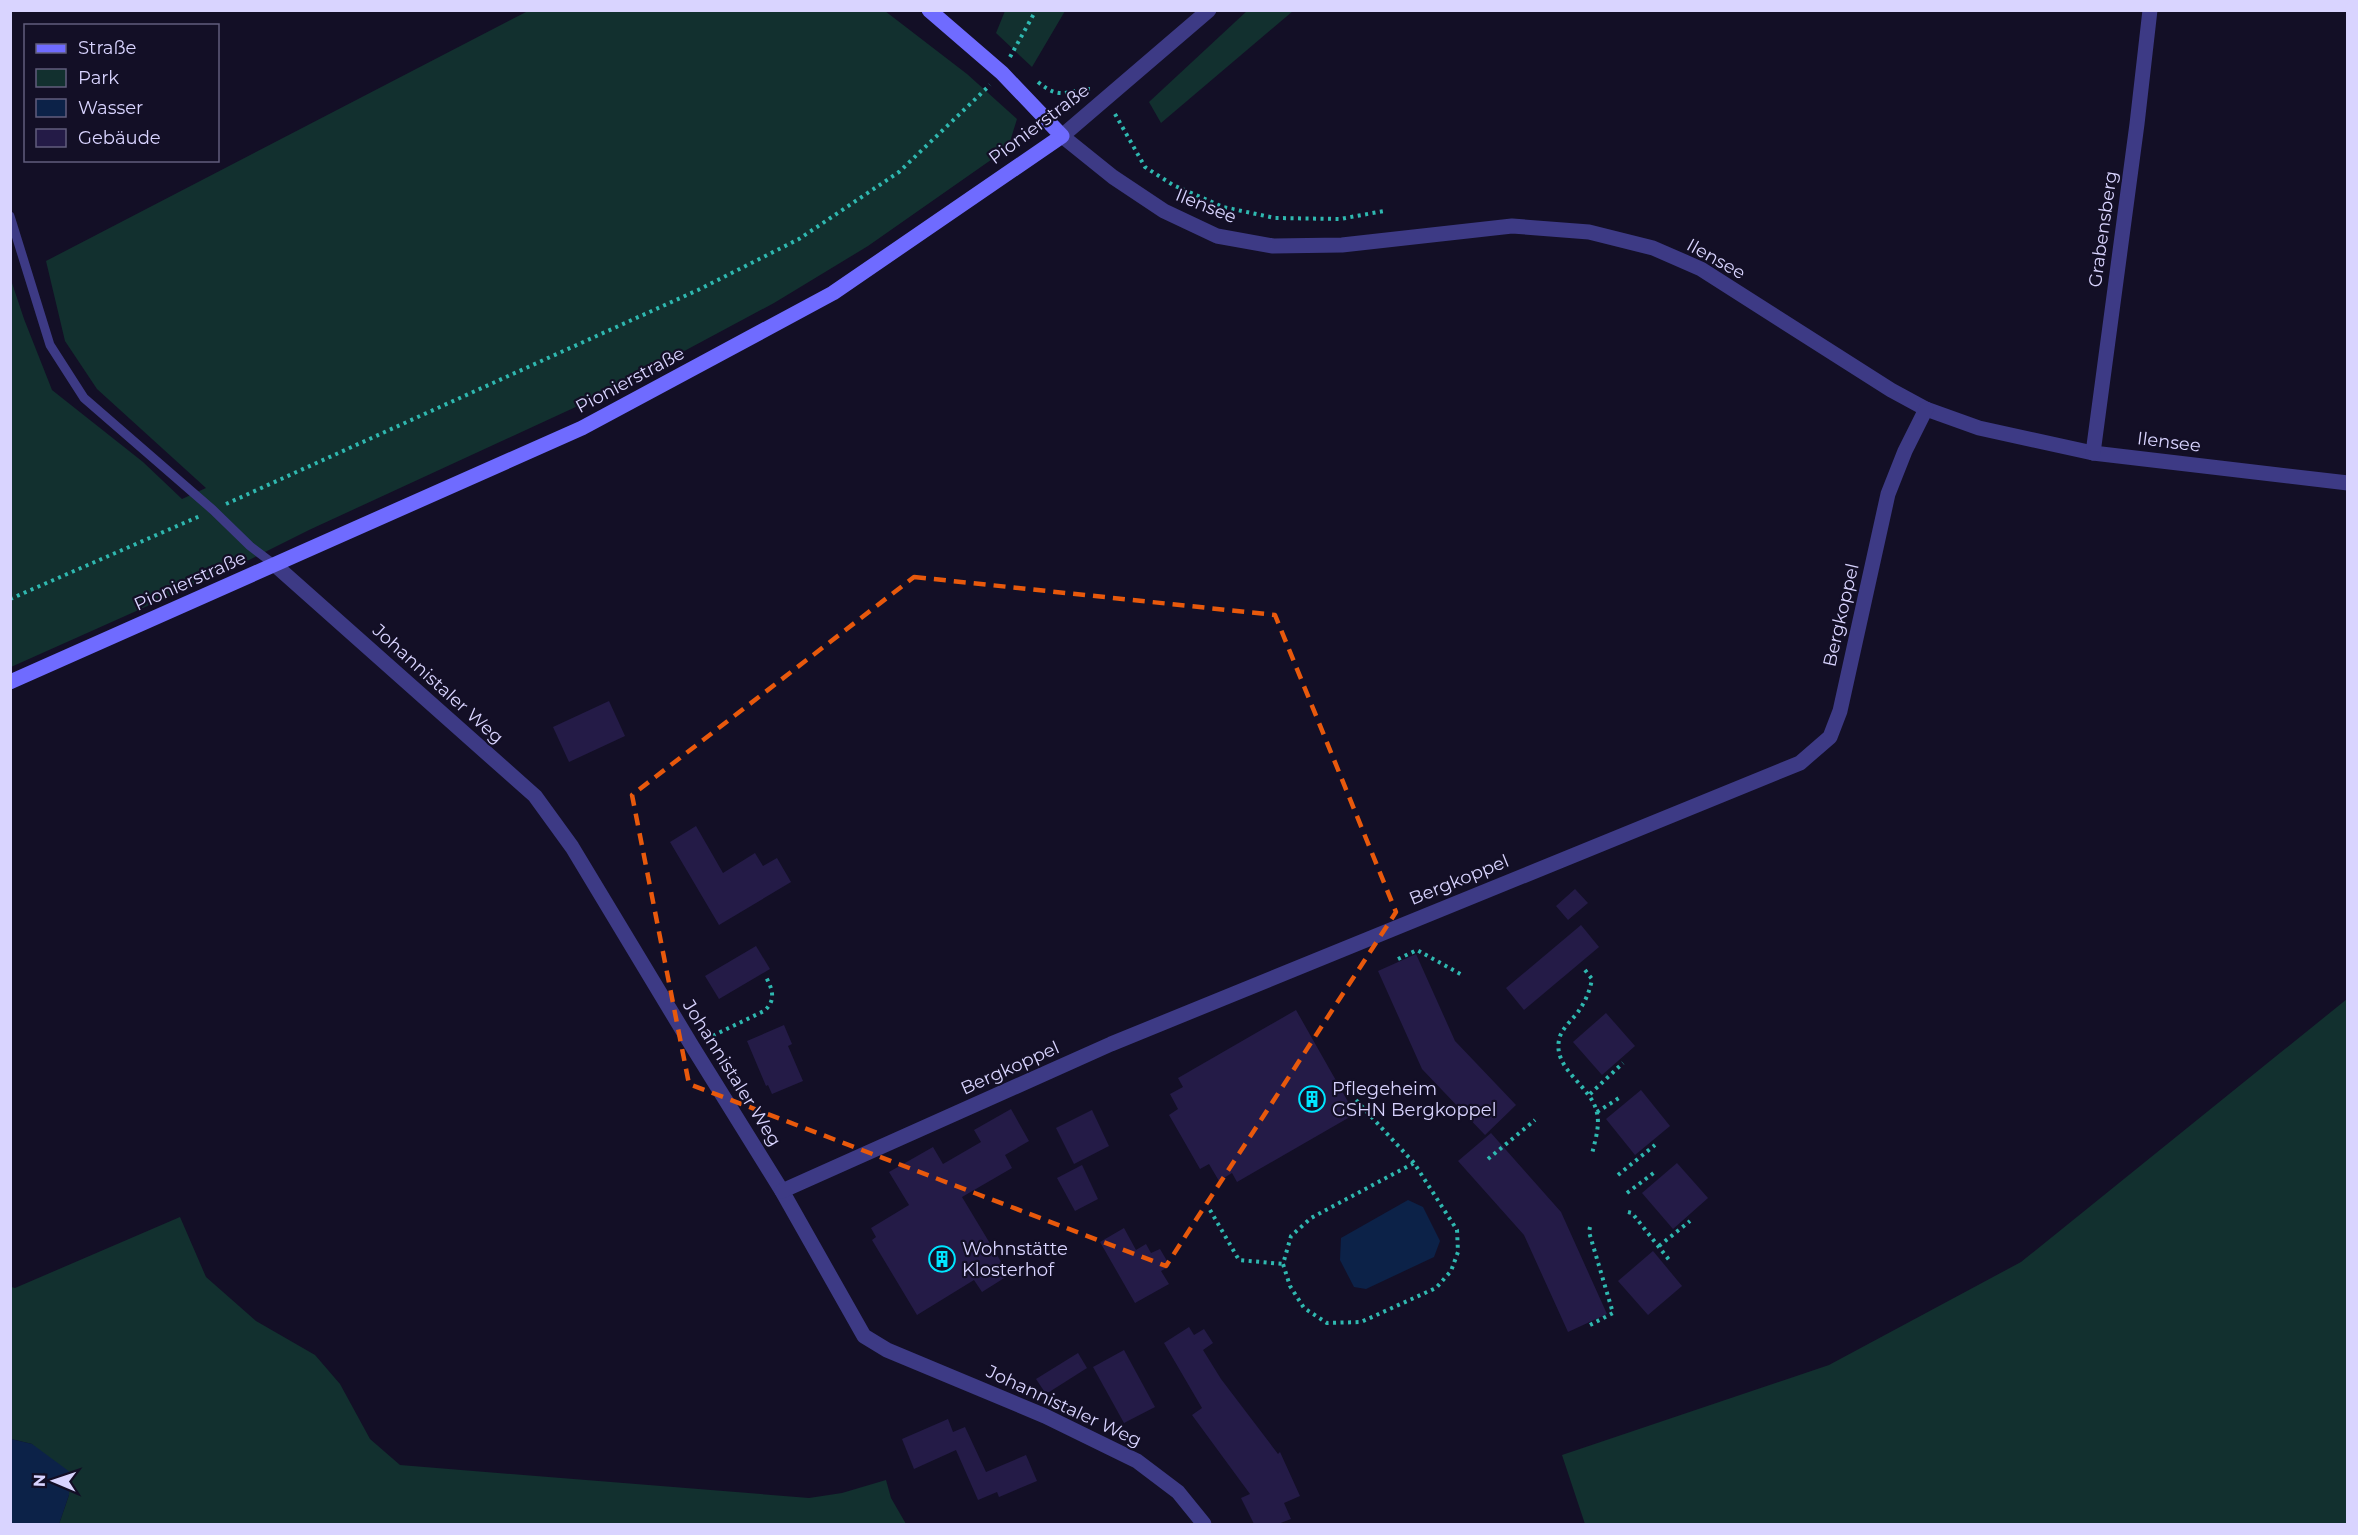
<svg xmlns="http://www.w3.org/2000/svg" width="2358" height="1535" font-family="Montserrat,sans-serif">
	<rect width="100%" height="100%" fill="#130f26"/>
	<g fill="#12302f">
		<polygon points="1248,10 1293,11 1161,123 1149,102"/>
		<polygon points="528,11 885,11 967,74 1017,119 1008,148 868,246 774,303 606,393 309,530 237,566 11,667 10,277 24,319 52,390 143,462 182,499 206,488 97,389 65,341 46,261"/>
		<polygon points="1005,11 1065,11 1032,67 996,33"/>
		<polygon points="2347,999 2347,1524 1585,1524 1562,1455 1829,1365 2021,1262"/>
		<polygon points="180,1217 206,1277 256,1321 315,1355 340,1384 370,1439 400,1465 809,1498 842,1493 886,1480 891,1498 906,1524 59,1524 69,1495 32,1444 11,1439 11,1287 15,1288"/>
	</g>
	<g fill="#0c2248">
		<polygon points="1408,1200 1423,1207 1440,1241 1434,1257 1366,1289 1354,1287 1340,1260 1341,1238"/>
		<polygon points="11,1439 32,1444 70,1472 69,1495 59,1524 11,1524"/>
	</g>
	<g fill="#241b47">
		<polygon points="609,701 625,736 569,762 553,727"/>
		<polygon points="696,826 723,873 755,853 763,866 777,858 791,882 719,925 670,842"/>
		<polygon points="1575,889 1588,903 1568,920 1556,906"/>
		<polygon points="1581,925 1599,947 1524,1010 1506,988"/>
		<polygon points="756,946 770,969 719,999 705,976"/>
		<polygon points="1416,954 1455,1041 1516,1105 1485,1135 1422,1069 1378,971"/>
		<polygon points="1296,1010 1355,1114 1237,1182 1232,1173 1219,1181 1209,1164 1200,1169 1169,1115 1178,1109 1170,1094 1183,1087 1178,1078"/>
		<polygon points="1606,1013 1635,1046 1602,1075 1573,1042"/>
		<polygon points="784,1025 792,1044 788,1046 803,1081 772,1094 768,1085 766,1086 747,1041"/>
		<polygon points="1641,1090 1670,1126 1635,1155 1606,1119"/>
		<polygon points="1011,1109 1029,1141 1005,1155 1012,1168 962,1197 1009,1275 982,1292 974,1280 917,1315 872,1240 876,1237 871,1228 909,1205 889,1172 933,1147 943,1164 981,1142 974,1130"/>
		<polygon points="1092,1110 1109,1146 1074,1164 1056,1128"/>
		<polygon points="1491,1133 1561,1212 1607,1314 1568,1332 1524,1235 1458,1161"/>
		<polygon points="1677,1163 1708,1198 1673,1229 1642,1193"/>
		<polygon points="1082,1165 1098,1199 1075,1211 1057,1178"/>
		<polygon points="1124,1228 1136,1250 1146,1244 1151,1253 1160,1249 1170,1266 1161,1271 1169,1284 1135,1303 1100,1242"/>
		<polygon points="1653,1251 1682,1286 1648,1315 1618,1281"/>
		<polygon points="1189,1327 1194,1335 1204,1329 1213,1343 1203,1350 1221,1379 1278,1454 1280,1452 1300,1496 1284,1503 1291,1519 1278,1524 1254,1524 1241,1498 1250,1494 1192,1415 1202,1408 1164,1343"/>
		<polygon points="1124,1350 1155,1407 1124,1423 1093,1367"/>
		<polygon points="1078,1353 1087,1368 1046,1394 1036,1379"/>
		<polygon points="948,1419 953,1432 965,1427 986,1472 1026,1455 1037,1481 999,1497 997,1492 978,1500 956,1450 914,1469 902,1439"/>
	</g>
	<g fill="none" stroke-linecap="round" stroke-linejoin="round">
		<g stroke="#2fb8b0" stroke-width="4" stroke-dasharray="3 4.5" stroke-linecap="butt">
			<polyline points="1010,57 1036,10"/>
			<path d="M1038,82C1061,101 1066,90 1090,89"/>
			<polyline points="1115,114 1145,167 1173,185 1223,207 1275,218 1340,219 1384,211"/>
			<polyline points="226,504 698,290 799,239 899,172 990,85"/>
			<polyline points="10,599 200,516"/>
			<polyline points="1398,959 1417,950 1464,976"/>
			<path d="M1585,970L1592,979C1590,990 1586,1000 1580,1009C1574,1019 1561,1028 1559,1040C1553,1070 1592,1086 1597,1113C1600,1126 1595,1141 1592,1154"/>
			<path d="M706,1039L764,1011C776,1001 773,990 766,977"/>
			<polyline points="1590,1094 1623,1063"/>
			<polyline points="1356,1100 1414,1163 1457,1230 1458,1252 1451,1271 1436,1288 1361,1322 1327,1323 1304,1308 1290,1286 1283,1264 1291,1236 1311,1218 1414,1163"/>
			<polyline points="1597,1112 1619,1098"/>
			<polyline points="1488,1159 1535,1120"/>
			<polyline points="1618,1175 1655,1145"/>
			<polyline points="1627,1193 1655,1172"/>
			<polyline points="1210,1210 1239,1260 1283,1264"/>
			<polyline points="1628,1212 1632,1213 1670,1261"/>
			<polyline points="1590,1227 1589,1232 1613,1313 1590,1325"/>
			<polyline points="1659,1246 1690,1221"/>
		</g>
		<polyline stroke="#3d3a85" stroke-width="9" points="10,216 50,345 84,398 213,510 250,546 275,565"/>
		<g stroke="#3d3a85" stroke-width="15">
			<polyline points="1209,10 1062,136 1113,177 1164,211 1217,236 1273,246 1342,245 1512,226 1589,232 1653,248 1701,269 1891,390 1926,409 1979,428 2093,453 2348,483"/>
			<polyline points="2093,453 2137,124 2150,10"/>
			<polyline points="275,565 535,796 572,847 692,1046 782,1191 864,1336 887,1350 1045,1416 1137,1461 1178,1492 1204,1524"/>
			<polyline points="782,1191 1111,1044 1800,763 1830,737 1840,711 1888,494 1905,451 1926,409"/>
		</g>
		<polyline stroke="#6f6bff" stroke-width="15" points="10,682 582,428 833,293 1062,136 1002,73 929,10"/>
	</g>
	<path fill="none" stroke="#e8590c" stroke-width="4.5" stroke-dasharray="12 8" stroke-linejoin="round" d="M914,577L1275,615L1396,912L1166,1266L689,1084L632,795Z"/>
	<defs>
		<g id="building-ring" transform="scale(1.35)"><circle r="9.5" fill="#130f26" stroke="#00e5ff" stroke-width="1.5"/><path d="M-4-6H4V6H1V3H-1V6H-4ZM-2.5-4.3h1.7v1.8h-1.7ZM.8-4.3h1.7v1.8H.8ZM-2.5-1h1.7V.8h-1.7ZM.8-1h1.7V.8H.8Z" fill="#00e5ff"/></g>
	</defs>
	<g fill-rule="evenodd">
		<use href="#building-ring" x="1312" y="1099"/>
		<use href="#building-ring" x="942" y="1259"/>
	</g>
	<g text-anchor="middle" stroke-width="4.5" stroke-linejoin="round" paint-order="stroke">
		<g font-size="18" fill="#d9d4ff" stroke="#130f26">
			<text transform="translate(1039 124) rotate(-37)" y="6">Pionierstraße</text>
			<text transform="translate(1206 206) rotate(22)" y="6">Ilensee</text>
			<text transform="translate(2103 229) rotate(-82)" y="6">Grabensberg</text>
			<text transform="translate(1716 259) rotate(29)" y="6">Ilensee</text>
			<text transform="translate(630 380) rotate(-28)" y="6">Pionierstraße</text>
			<text transform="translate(2169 442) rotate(7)" y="6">Ilensee</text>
			<text transform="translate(190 581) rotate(-24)" y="6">Pionierstraße</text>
			<text transform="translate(1841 615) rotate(-77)" y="6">Bergkoppel</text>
			<text transform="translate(438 684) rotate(42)" y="6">Johannistaler Weg</text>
			<text transform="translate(1459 880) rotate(-22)" y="6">Bergkoppel</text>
			<text transform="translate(1010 1068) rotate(-24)" y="6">Bergkoppel</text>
			<text transform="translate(732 1073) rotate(58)" y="6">Johannistaler Weg</text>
			<text transform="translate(1064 1406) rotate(25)" y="6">Johannistaler Weg</text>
		</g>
		<g font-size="18" fill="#d9d4ff" stroke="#130f26" text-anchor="start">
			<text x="1332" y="1095">Pflegeheim<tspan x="1332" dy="21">GSHN Bergkoppel</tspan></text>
			<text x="962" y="1255">Wohnstätte<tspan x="962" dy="21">Klosterhof</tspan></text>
		</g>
	</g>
	<rect width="2358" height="1535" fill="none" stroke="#d9d4ff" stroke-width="24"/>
	<rect x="24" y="24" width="195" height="138" fill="#130f26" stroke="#625e7d" stroke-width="1.5"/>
	<rect x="36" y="44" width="30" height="9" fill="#6f6bff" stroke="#625e7d" stroke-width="1.5"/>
	<text x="78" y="54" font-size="18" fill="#d9d4ff">Straße</text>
	<rect x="36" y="69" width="30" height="18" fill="#12302f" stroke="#625e7d" stroke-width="1.5"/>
	<text x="78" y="84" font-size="18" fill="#d9d4ff">Park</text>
	<rect x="36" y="99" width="30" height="18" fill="#0c2248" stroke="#625e7d" stroke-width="1.5"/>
	<text x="78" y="114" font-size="18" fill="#d9d4ff">Wasser</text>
	<rect x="36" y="129" width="30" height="18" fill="#241b47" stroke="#625e7d" stroke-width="1.5"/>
	<text x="78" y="144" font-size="18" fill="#d9d4ff">Gebäude</text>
	<g transform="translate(54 1481) rotate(272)" stroke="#130f26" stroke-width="4.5" paint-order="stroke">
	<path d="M0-4.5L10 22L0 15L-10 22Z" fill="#d9d4ff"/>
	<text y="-9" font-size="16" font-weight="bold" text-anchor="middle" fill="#d9d4ff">N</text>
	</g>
</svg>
